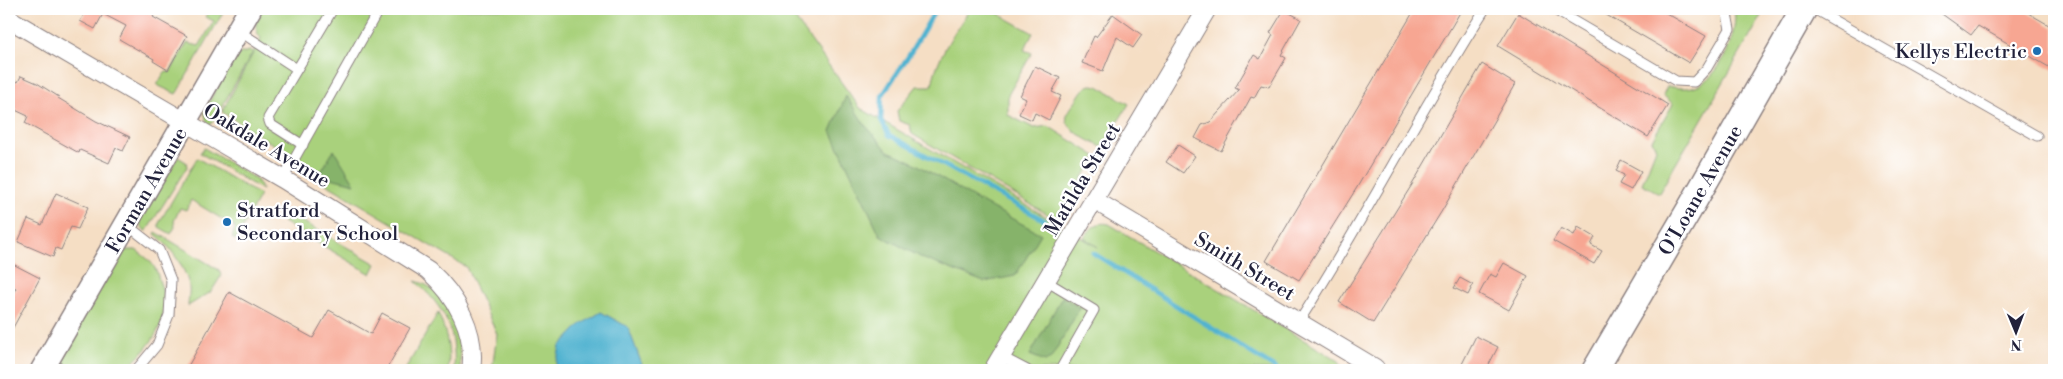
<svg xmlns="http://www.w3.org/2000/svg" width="2063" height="379" font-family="'Libre Bodoni',serif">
	<rect width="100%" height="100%" fill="#fff"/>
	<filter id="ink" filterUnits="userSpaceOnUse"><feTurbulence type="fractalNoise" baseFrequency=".02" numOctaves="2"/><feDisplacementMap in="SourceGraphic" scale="10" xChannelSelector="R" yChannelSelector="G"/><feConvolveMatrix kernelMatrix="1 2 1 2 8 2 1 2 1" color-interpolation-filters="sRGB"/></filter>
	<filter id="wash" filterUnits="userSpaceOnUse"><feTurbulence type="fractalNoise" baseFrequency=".0096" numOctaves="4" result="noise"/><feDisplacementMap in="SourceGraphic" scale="20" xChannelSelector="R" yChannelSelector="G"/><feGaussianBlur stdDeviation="1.12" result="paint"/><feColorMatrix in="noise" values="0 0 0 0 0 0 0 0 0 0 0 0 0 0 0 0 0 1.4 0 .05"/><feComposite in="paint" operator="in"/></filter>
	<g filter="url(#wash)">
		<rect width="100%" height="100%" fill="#f5dec4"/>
		<g fill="#a9d17b" stroke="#667a5b">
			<polygon points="210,9 225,9 178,91 176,94 157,85 165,72 170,72 187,43 199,46 214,21 205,17"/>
			<path d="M262,9H781L793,16L860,108L1098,247L1084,238C1091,228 1096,221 1109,224L1339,361L1345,370H492L497,334L466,267L311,175L314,170L222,112L261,38L258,35L255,20Z"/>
			<path d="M970,9H990L1033,33L1024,50L1032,53L1008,95V115L1034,128L1048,126L1096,156L1057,220L912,134L910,125L899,121L897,111L917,86H932C936,58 954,33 970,9Z"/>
			<path d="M1734,9H1766L1659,193L1642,184L1656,148L1652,140L1673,104L1663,95L1667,86C1678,88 1687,90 1698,85C1721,76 1739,32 1734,9Z"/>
			<polygon points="249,51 253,52 215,119 208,127 204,111 233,58 241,53"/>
			<path d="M1091,85L1098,86L1129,104L1102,147C1092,142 1062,129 1067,115C1069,110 1073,105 1076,101C1080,94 1083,87 1091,85Z"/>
			<polygon points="204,148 256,179 262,190 200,153"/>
			<polygon points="178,157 186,162 187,167 146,232 141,226 139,219"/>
			<polygon points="197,158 260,195 236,240 232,238 235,227 191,200 186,210 180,208 174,221 175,227 171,234 159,227 159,223"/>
			<polygon points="288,213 376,264 371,274 283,222"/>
			<path d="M156,232L219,270L221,276L211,292L188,306C188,300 190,292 189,286C186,268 169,245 155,234Z"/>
			<path d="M125,250H136C141,254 149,259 153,265C156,269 158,275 159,280C175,318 152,345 125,370L62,369L58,360L115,257Z"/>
			<path d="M415,281C452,289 462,338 460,370H454C457,330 444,307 415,281Z"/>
			<path d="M438,313C446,331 451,350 448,370H405Z"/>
		</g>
		<g fill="#86b36b" stroke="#546a53">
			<polygon points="846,96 865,125 888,151 913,162 977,200 1041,234 1015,276 984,282 924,259 880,235 831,131"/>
			<polygon points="334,150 355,184 319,175"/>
			<polygon points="1062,297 1080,308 1051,358 1045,361 1030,355"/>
		</g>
		<polygon fill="#51b3d0" stroke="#3a6a86" points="601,312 628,327 644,370 555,370 560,346 580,325"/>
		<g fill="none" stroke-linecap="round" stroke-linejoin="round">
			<g stroke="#51b3d0" stroke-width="4.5">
				<polyline points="936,9 911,52 882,96 881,120 889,135 1044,220"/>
				<polyline points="1093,253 1278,370"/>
			</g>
		</g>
		<g id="blocks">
			<g fill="#f7a692">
				<polygon points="88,9 143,9 154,15 153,17 187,36 168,70 153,61 154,59 119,39 126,26 103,14 95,29 80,21"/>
				<polygon points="1415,9 1462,9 1356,189 1299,280 1266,261"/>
				<polygon points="1596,9 1659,9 1706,36 1689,63"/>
				<polygon points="1935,9 2021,9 2054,28 2054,70 1978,26 1971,35"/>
				<polygon points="1284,10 1301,19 1281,55 1286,58 1269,87 1261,85 1254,98 1251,97 1221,151 1195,138 1202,125 1210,122 1239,90 1235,88 1254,55 1260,59 1273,35 1270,33"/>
				<polygon points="1518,13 1668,105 1648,137 1498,46"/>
				<polygon points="1113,14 1142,35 1133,48 1117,37 1103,71 1082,63 1094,36 1096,37"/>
				<polygon points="1482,64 1515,84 1443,209 1373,323 1339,302 1413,183"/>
				<polygon points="1035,66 1060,78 1052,92 1061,96 1049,120 1035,113 1032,120 1019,114 1026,99 1020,96"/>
				<polygon points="21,76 37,83 59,97 58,98 96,121 130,137 123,151 116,148 109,163 80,150 79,153 25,123 28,116 9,107 9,78 18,82"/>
				<polygon points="1178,145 1195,156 1183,173 1166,162"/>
				<polygon points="1621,160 1641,171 1631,190 1619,184 1624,175 1616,171"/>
				<polygon points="56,193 88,207 78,229 71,227 61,250 56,248 53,257 18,242 28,219 42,225"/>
				<polygon points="1578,227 1595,237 1591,245 1602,251 1594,264 1553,241 1561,228 1574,235"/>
				<polygon points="9,262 40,278 9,335 9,301 16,288 9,285"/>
				<polygon points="1504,263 1528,276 1509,310 1479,294 1490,274 1496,277"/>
				<polygon points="1460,278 1473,285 1468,295 1454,288"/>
				<polygon points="229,292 313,338 329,310 371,334 382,313 410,328 386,370 186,370"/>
				<polygon points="1476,336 1498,347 1486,370 1459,370"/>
			</g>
		</g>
	</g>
	<g filter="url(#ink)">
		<use href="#blocks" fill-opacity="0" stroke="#8c8080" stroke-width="1"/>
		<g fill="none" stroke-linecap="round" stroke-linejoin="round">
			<g stroke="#8c8080" stroke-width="11">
				<g id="service">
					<polyline points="1553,9 1676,81 1694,82 1707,68 1730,29 1726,9"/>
					<polyline points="1814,9 2037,136"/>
					<polyline points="239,31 297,69"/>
					<polyline points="303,145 270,124 268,118 333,9"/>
					<polyline points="283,179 379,9"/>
					<polyline points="127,225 159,250 171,280 169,315 157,345 136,370"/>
					<polyline points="1046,281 1094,310 1060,370"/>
					<path d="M1298,323C1364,221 1419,112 1485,9"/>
					<polyline points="1002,357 1027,370"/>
				</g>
			</g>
			<g stroke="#8c8080" stroke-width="20">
				<g id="minor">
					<path d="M9,19L283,179L428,270C456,295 477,332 471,370"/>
					<polyline points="1094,200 1375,368"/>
					<polyline points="993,370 1207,9"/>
				</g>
			</g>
			<g stroke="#8c8080" stroke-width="25">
				<polyline id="tertiary" points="42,370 250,9"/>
			</g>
			<g stroke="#8c8080" stroke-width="28">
				<polyline id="secondary" points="1595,370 1689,210 1804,9"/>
			</g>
			<use href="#service" stroke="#fff" stroke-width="9"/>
			<use href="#minor" stroke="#fff" stroke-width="18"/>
			<use href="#tertiary" stroke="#fff" stroke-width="22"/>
			<use href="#secondary" stroke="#fff" stroke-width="25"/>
		</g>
	</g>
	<g fill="#1f6fb2" stroke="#fff" stroke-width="2">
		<circle cx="2037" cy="51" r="5"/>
		<circle cx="227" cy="222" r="5"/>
	</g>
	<g text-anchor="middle" stroke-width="4.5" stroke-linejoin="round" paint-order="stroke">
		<g font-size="20" fill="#22223b" stroke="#fff" text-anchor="end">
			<text x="2027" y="58">Kellys Electric</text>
			<text x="237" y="217" text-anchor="start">Stratford<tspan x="237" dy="23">Secondary School</tspan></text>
		</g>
		<g font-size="20" fill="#22223b" stroke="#fff">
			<text transform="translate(267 145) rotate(31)" y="7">Oakdale Avenue</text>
			<text transform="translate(1082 179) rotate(-59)" y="7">Matilda Street</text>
			<text transform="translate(146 190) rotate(-60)" y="7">Forman Avenue</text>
			<text transform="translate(1700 190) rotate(-60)" y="7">O'Loane Avenue</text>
			<text transform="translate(1245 266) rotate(31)" y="7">Smith Street</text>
		</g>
	</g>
	<rect width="2063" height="379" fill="none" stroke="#fff" stroke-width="30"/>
	<g transform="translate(2016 332) rotate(179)" stroke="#ffffff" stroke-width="4" paint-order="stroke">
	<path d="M0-4L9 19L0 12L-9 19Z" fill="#22223b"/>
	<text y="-8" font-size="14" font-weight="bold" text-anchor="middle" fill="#22223b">N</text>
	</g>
</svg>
